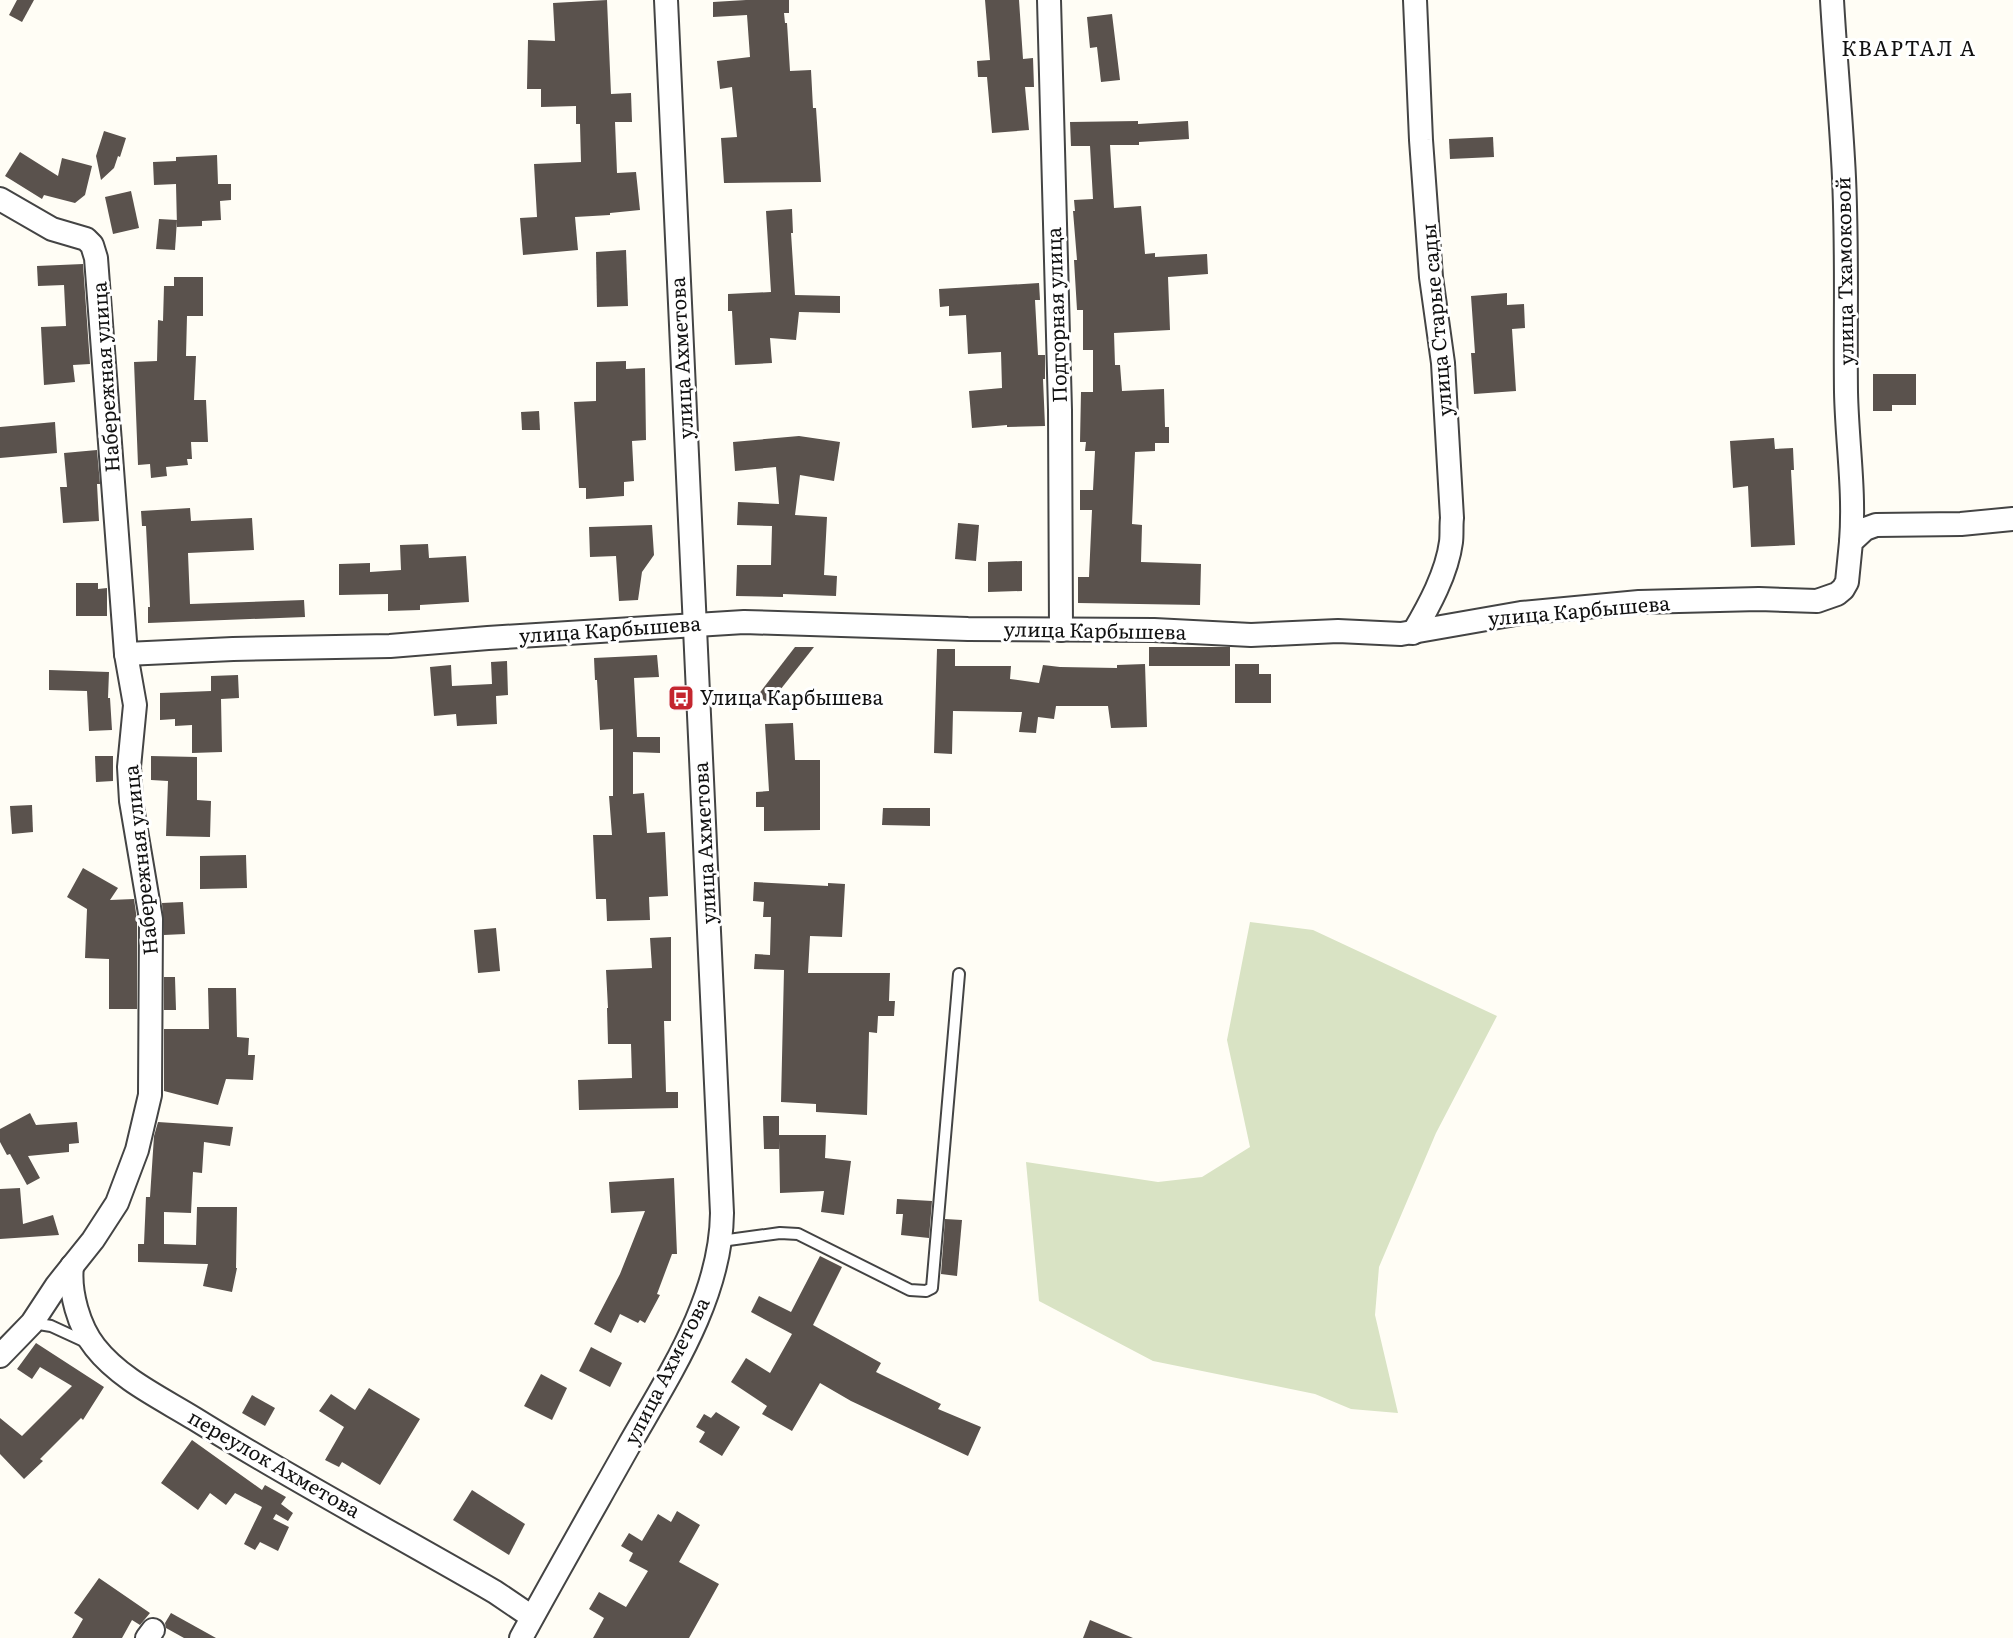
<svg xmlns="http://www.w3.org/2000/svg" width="2013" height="1638" font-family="Literata,serif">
	<rect width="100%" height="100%" fill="#fffdf5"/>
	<polygon fill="#d9e3c4" points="1250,922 1313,930 1497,1016 1436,1133 1379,1267 1375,1315 1398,1413 1351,1409 1315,1394 1153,1361 1039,1301 1026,1162 1158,1182 1202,1177 1250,1147 1227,1040"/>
	<g fill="#5a524d">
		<polygon points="17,0 34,0 22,22 9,15"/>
		<polygon points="607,0 611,94 631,93 632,122 615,122 617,173 636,172 640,210 610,213 610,215 575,217 578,250 523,255 520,218 537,217 534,164 581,162 580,124 576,124 576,106 541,107 541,89 527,89 528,40 555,41 553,3"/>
		<polygon points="746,0 789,0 789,13 784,13 785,23 787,23 790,71 811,70 813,108 816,108 821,182 724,183 721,138 737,137 732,87 720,89 717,61 750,57 747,15 713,17 713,2"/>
		<polygon points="985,0 1019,0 1023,59 1033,58 1034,87 1025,87 1029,130 992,133 987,77 978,77 977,61 990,60"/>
		<polygon points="1112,14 1120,80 1101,82 1097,47 1090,48 1087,17"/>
		<polygon points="1138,121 1138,124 1188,121 1189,139 1139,142 1139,145 1110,145 1114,208 1141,206 1145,254 1155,253 1155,257 1207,254 1208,274 1168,277 1170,330 1114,333 1115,365 1120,365 1122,391 1164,389 1165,427 1169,427 1169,443 1155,443 1155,451 1135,452 1132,524 1142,525 1141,562 1201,564 1200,605 1078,603 1078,577 1089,577 1092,510 1080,510 1080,490 1093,490 1095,451 1085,451 1086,442 1080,442 1081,392 1093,392 1093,350 1083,350 1083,310 1077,310 1074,260 1077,260 1073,211 1075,211 1074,200 1093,199 1090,146 1071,146 1070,122"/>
		<polygon points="104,131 126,138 120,157 118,156 114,168 101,180 96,156"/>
		<polygon points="1493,137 1494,157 1450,159 1449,139"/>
		<polygon points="20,152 58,176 62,158 92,166 85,195 75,203 44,195 42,199 5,176"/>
		<polygon points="217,155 218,184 231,184 231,200 220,201 221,220 202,221 202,226 177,227 176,184 154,185 153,162 176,161 176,157"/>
		<polygon points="131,191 139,228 113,234 105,197"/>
		<polygon points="792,209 793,233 791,233 795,295 840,296 840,313 799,312 796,340 770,338 772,363 735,365 732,311 728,311 728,294 771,292 766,211"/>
		<polygon points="159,219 177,220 175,250 156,249"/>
		<polygon points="626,250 628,306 597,307 596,252"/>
		<polygon points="83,264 90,364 73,365 75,382 44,385 41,327 66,326 64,285 38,286 37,266"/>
		<polygon points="174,277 203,277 203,316 187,316 186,356 196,356 194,400 206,400 208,442 191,442 192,459 187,459 188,465 166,467 167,476 151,478 150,464 138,465 134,362 157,361 158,320 163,321 164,286 174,286"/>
		<polygon points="1039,283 1040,300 1035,300 1038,355 1045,355 1045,379 1043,379 1045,426 1007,427 1007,425 972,428 969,391 1002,388 1001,352 968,354 966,315 949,316 949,306 940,307 939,289"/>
		<polygon points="1507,293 1507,305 1524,304 1525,328 1512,329 1516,391 1474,394 1471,353 1475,353 1471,296"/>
		<polygon points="626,361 626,369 645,368 646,440 632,441 634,481 624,482 624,496 586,499 586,488 579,488 574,402 596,401 596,362"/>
		<polygon points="1873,374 1916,374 1916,405 1892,405 1892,411 1873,411"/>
		<polygon points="539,411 540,430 522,430 521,412"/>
		<polygon points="55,422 57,453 0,458 0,427"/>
		<polygon points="799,436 840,442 834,481 800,475 795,515 827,517 824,575 837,576 836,596 783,594 783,597 736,596 737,565 771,565 772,526 737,525 738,502 779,504 776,467 735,471 733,442"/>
		<polygon points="1774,438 1775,449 1793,448 1794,470 1791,470 1795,545 1751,547 1748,486 1733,488 1730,441"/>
		<polygon points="97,450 100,484 97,484 99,521 63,523 60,487 67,487 64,453"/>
		<polygon points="190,508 191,521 252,518 254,550 188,553 190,604 304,600 305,617 148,623 148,607 150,607 146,526 142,526 141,511"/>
		<polygon points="958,523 979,525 976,561 955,559"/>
		<polygon points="652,525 654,555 642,572 638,600 619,601 616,556 590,557 589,527"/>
		<polygon points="428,544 429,558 466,556 469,602 420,605 420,610 388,611 388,594 339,595 339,564 370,563 370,572 401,570 400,545"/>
		<polygon points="1022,561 1022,591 988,592 988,562"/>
		<polygon points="76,583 98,583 98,589 107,588 107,616 76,616"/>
		<polygon points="795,647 814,647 769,704 758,695"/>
		<rect x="1149" y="647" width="81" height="19"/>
		<polygon points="937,649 955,649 955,666 1011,666 1010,679 1039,683 1043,665 1060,667 1117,668 1117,665 1145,664 1147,727 1111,728 1108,706 1056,706 1054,719 1038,717 1036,733 1019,732 1022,712 953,711 952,754 934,753"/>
		<polygon points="657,655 659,677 634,678 637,737 660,737 660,753 633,752 633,794 644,793 647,833 665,832 668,896 649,897 650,920 607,921 606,899 596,899 593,835 612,835 609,796 613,796 613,729 600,730 597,680 595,680 594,658"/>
		<polygon points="507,661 508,695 496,696 497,724 457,726 456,714 434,716 430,667 451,665 452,686 492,684 491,662"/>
		<polygon points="1235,664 1259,664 1259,674 1271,674 1271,703 1235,703"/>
		<polygon points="49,670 109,672 108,698 110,698 112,730 89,731 87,691 49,690"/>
		<polygon points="238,675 239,698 221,699 222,752 192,753 192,725 175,726 175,719 160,720 160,693 211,691 211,676"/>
		<polygon points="793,723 795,760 820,760 820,830 764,831 764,807 756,807 756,792 769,791 765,724"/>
		<polygon points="95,756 113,756 113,781 96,782"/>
		<polygon points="151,756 197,757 197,800 211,801 210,837 166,836 168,781 151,780"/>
		<polygon points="32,805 33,832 12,834 10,806"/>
		<polygon points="883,808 930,808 930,826 882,825"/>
		<polygon points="246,855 247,888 200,889 200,856"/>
		<polygon points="83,868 118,888 110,900 134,899 137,920 137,1009 109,1009 109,959 85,958 87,909 67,897"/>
		<polygon points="754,882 828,886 828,883 845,884 842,937 810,936 808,973 890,973 889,1001 895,1001 894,1016 878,1016 877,1033 869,1032 867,1115 816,1112 816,1104 781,1102 784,970 754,969 755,954 770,955 771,917 763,917 764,902 753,901"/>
		<polygon points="183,902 185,934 164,935 162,903"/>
		<polygon points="496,928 500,971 478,973 474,930"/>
		<polygon points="671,937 671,1021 664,1021 666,1092 678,1092 678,1108 579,1110 578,1080 632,1078 631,1044 608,1044 607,1008 608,1008 606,970 652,968 650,938"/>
		<polygon points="164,977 175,977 176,1010 164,1010"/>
		<polygon points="208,988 236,988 237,1037 249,1038 248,1055 255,1055 253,1080 226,1079 218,1105 164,1091 164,1029 209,1029"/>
		<polygon points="30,1113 36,1125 77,1122 79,1143 69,1144 69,1152 28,1156 40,1178 27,1185 10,1154 7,1155 0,1142 0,1129"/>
		<polygon points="763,1116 779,1116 779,1135 826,1135 825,1158 851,1161 844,1215 821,1212 824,1191 780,1193 779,1140 779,1149 764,1149"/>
		<polygon points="158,1122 233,1127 230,1146 204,1142 202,1173 193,1172 191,1213 164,1212 164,1244 196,1245 197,1207 237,1207 236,1268 237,1268 232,1292 203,1286 208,1264 138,1262 138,1244 144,1244 146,1197 150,1197 154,1136"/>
		<polygon points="674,1178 677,1254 672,1254 657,1294 660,1295 645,1323 640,1320 638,1323 620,1314 611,1333 594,1324 620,1274 645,1211 611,1213 609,1182"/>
		<polygon points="20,1188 23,1224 53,1215 59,1235 0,1239 0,1189"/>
		<polygon points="897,1199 932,1201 929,1238 901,1235 903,1214 896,1214"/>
		<polygon points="945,1219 962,1220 957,1276 941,1274"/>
		<polygon points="820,1256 842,1267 813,1325 881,1363 876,1372 941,1404 938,1409 981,1427 968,1456 851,1401 820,1383 792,1431 762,1414 767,1406 731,1382 746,1358 770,1373 792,1334 751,1312 759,1296 791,1312"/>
		<polygon points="36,1343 104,1387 83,1420 81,1418 40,1459 43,1461 24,1479 0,1454 0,1418 22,1436 72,1386 40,1367 32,1379 17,1369"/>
		<polygon points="591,1347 622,1363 610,1387 579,1371"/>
		<polygon points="541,1374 567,1388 552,1420 524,1406"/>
		<polygon points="369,1388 420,1419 380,1485 342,1462 339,1467 325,1460 344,1427 319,1411 331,1394 355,1410"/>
		<polygon points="252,1395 275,1408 265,1426 242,1413"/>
		<polygon points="716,1412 740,1427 722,1456 699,1442 705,1432 696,1427 704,1414 711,1418"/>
		<polygon points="192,1440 262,1490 265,1485 286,1497 281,1504 293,1513 288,1521 276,1514 273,1519 289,1527 278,1551 260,1542 255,1550 244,1544 262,1507 235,1493 226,1505 210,1493 198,1510 161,1483"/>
		<polygon points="472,1490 525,1524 509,1555 453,1520"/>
		<polygon points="677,1511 700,1525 679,1562 719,1584 689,1638 593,1638 604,1618 589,1609 599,1592 626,1607 648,1571 629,1561 633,1553 621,1546 629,1533 642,1541 658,1514 671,1522"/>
		<polygon points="99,1578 150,1613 140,1625 132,1620 122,1638 72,1638 83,1619 74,1613"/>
		<polygon points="171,1613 216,1638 184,1638 166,1628 165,1623"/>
		<polygon points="1090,1620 1133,1638 1083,1638"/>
	</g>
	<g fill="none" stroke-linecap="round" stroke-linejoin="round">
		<g stroke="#444" stroke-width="14">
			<g id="service">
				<polyline points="721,1241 780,1233 798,1234 910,1290 926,1291 932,1288 959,974"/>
				<polyline points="33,1323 51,1326 88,1343"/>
			</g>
		</g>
		<g stroke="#444" stroke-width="26">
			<g id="minor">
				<polyline points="1049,0 1060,410 1061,630"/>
				<path d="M1832,0C1835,53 1840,106 1843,159C1848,237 1845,314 1846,392C1847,442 1855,491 1851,542"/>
				<polyline points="0,199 52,229 86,239 92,245 96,258 126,654 135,705 129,767 131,801 151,919 150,1095 137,1150 117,1203 93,1240 57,1285 32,1323 0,1356"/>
				<path d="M1413,633C1429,606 1447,573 1451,542C1452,534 1451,526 1452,518L1443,363L1431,277L1421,140L1415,0"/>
				<polyline points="126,654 233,649 390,646 488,638 744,622 968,629 1154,630 1251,635 1338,631 1401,634 1521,613 1639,602 1759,599 1817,601 1837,594 1843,589 1847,582 1851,542 1865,529 1876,525 1961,524 2013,519"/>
				<path d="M72,1266C69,1292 79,1327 95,1347C120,1379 161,1398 195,1419C293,1480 395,1534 495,1592L532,1617"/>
				<polyline points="147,1638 153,1630"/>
				<path d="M521,1638C556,1574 592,1511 628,1447C669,1375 721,1298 722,1213L666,0"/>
			</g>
		</g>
		<use href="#service" stroke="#fff" stroke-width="10"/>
		<use href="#minor" stroke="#fff" stroke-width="22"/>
	</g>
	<defs>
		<g id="bus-square" transform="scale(1.35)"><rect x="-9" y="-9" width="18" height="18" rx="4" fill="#c4262e" stroke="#fff"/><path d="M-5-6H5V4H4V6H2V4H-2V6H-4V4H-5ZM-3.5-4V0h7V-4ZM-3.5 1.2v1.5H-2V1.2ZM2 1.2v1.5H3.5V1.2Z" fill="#fff"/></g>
	</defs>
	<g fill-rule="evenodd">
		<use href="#bus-square" x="681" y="698"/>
	</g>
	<g text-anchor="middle" stroke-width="6" stroke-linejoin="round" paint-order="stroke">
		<g font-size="20" fill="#111" stroke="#fff">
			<text transform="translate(1845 271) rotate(-91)" y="7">улица Тхамоковой</text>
			<text transform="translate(1057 315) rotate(-92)" y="7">Подгорная улица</text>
			<text transform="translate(1437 320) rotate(-95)" y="7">улица Старые сады</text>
			<text transform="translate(682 358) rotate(-93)" y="7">улица Ахметова</text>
			<text transform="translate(106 377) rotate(-94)" y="7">Набережная улица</text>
			<text transform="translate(1579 611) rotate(-5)" y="7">улица Карбышева</text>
			<text transform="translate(610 630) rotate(-4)" y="7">улица Карбышева</text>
			<text transform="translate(1095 631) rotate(1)" y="7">улица Карбышева</text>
			<text transform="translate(705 843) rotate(-93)" y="7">улица Ахметова</text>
			<text transform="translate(141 860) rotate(-96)" y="7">Набережная улица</text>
			<text transform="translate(667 1371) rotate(-63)" y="7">улица Ахметова</text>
			<text transform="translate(274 1464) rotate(30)" y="7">переулок Ахметова</text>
		</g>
		<g font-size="20" fill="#111" stroke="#fff" text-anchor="start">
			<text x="700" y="705">Улица Карбышева</text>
		</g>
		<g font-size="21" letter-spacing="1.5" fill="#111" stroke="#fff">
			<text x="1909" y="56">КВАРТАЛ А</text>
		</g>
	</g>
</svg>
